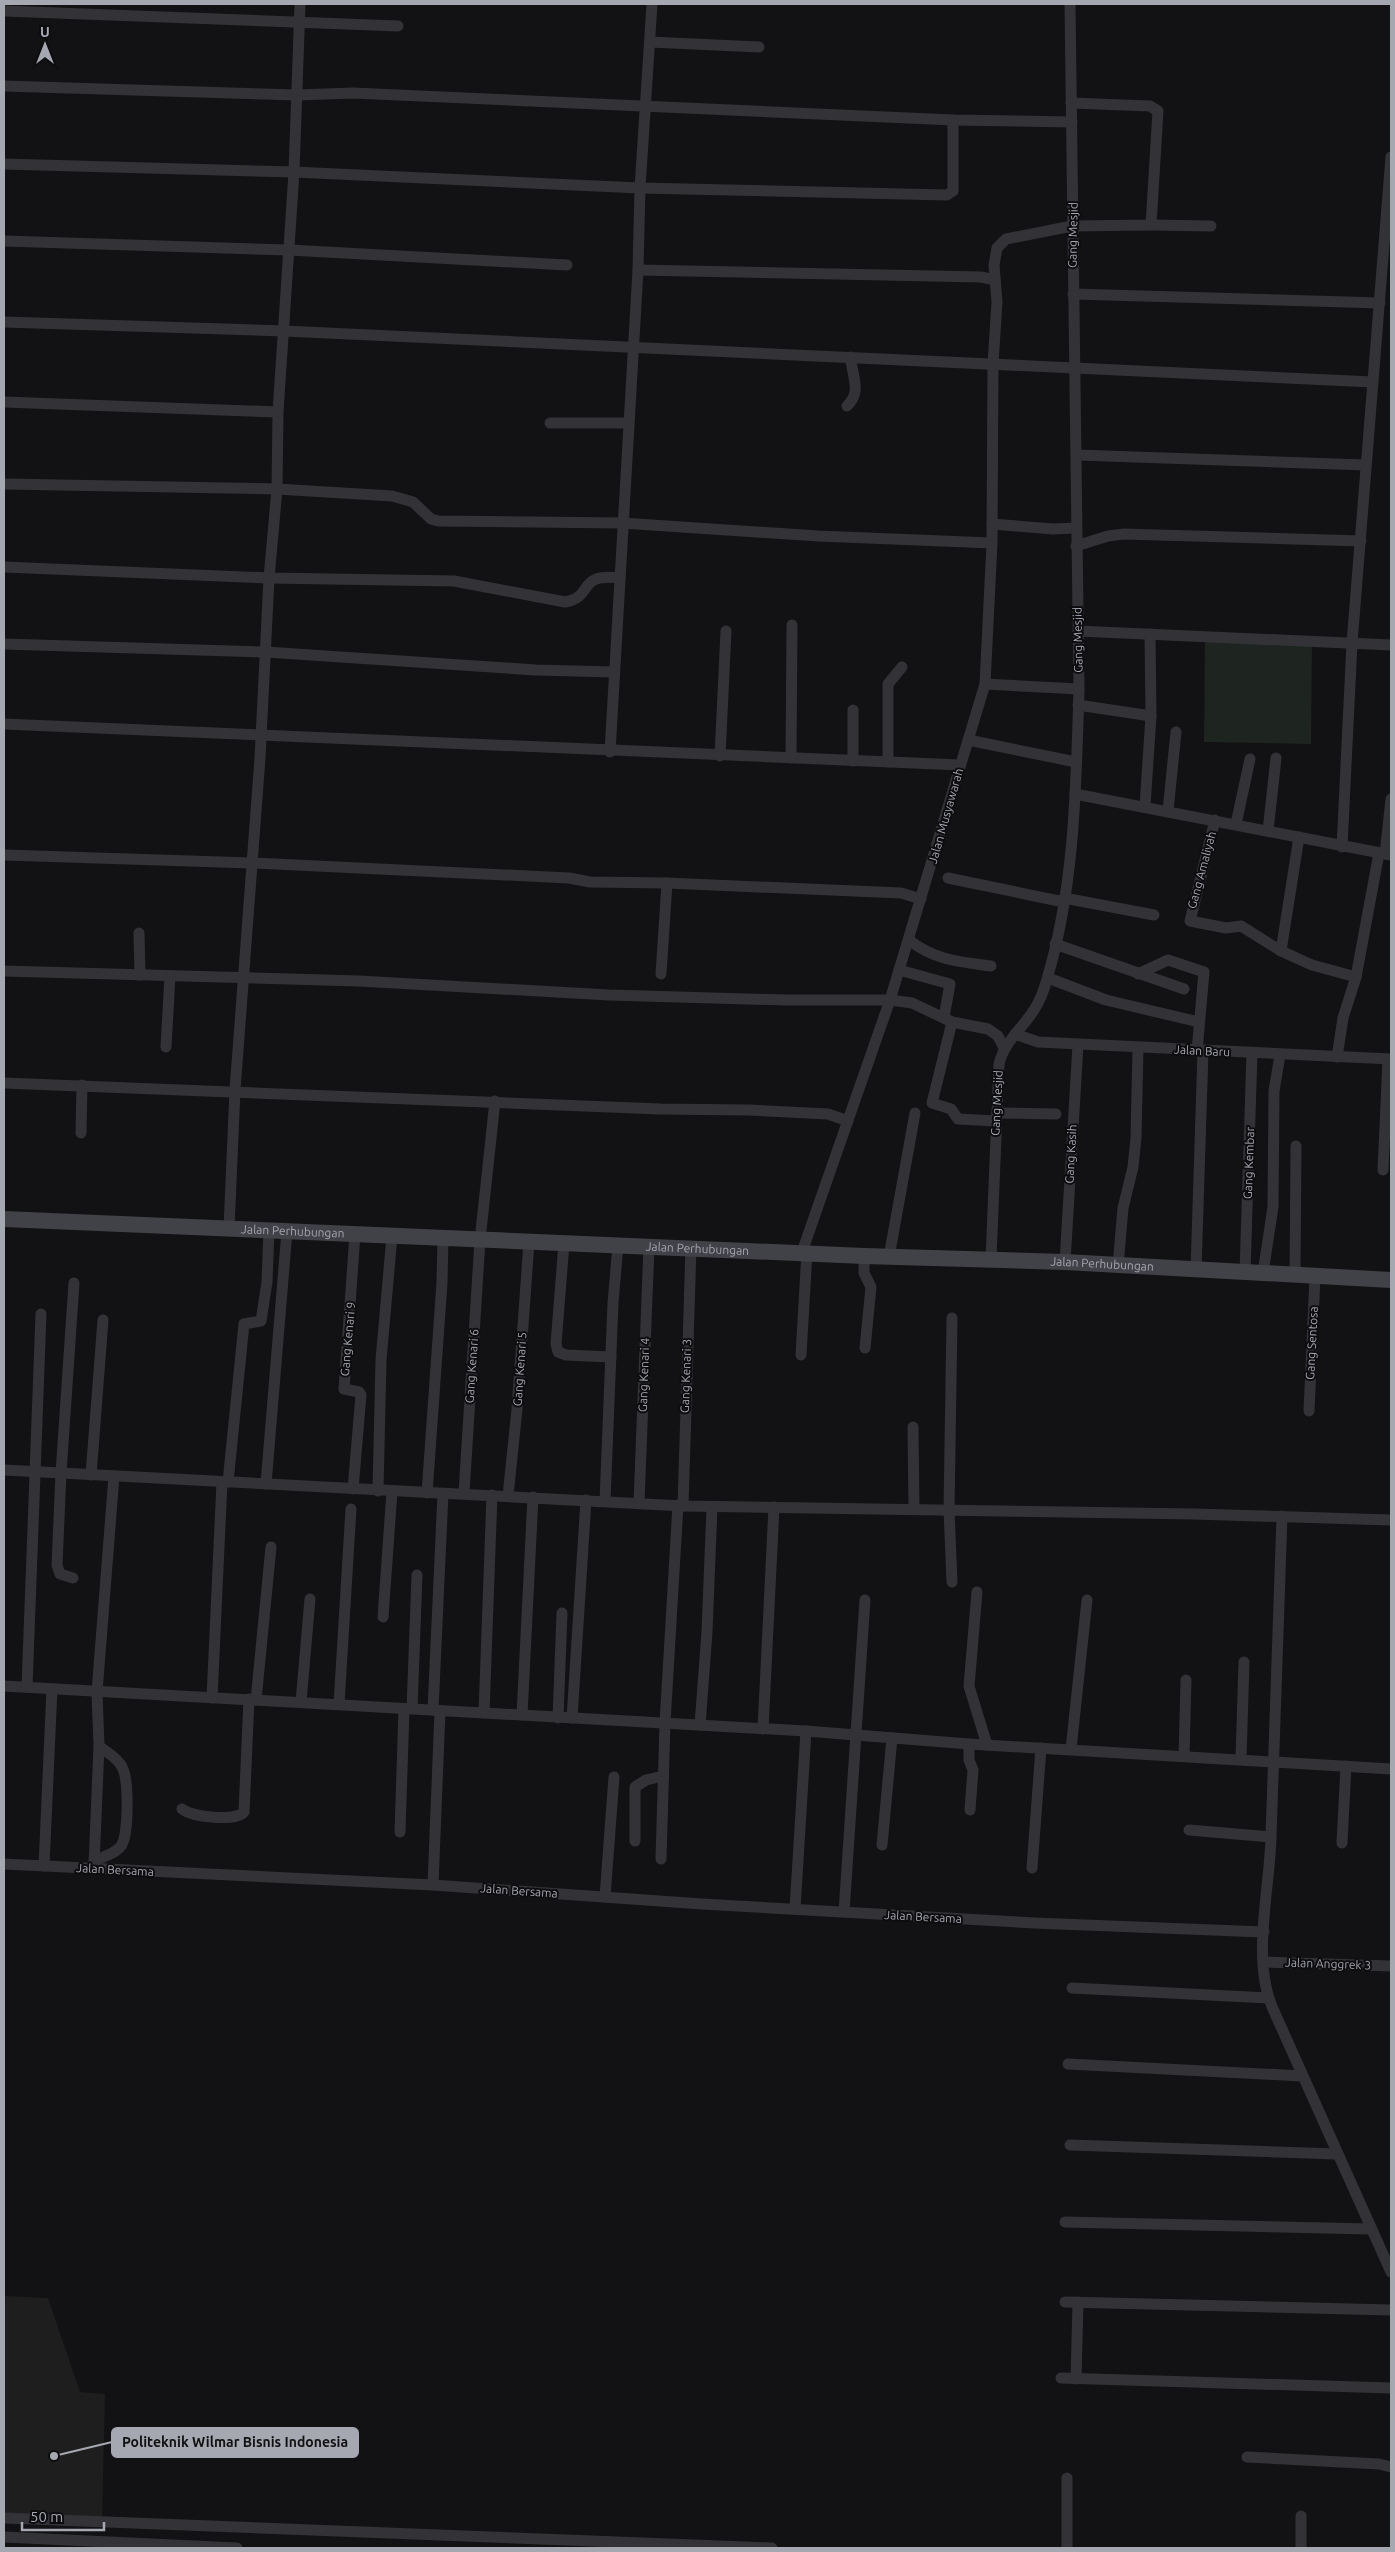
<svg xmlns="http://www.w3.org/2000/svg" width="1395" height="2552" font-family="Ubuntu,sans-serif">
	<rect width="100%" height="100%" fill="#121113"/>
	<polygon fill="#1e1e1f" points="4,2296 48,2298 80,2392 105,2394 102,2523 4,2518"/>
	<polygon fill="#1e241f" points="1205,640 1312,641 1311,744 1204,742"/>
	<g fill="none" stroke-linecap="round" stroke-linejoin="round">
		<g stroke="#333337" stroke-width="11">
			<polyline points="4,11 398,26"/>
			<polyline points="650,42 759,47"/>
			<polyline points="4,86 297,95 353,93 953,120 1072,122"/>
			<polyline points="4,164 294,172 640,188 947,195 953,191 953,120"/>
			<polyline points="1151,225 1211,226"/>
			<polyline points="4,241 289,250 567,265"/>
			<polyline points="638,270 981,277 995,280"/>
			<polyline points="1073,294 1380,303"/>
			<polyline points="4,322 284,331 1373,382"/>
			<polyline points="4,402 278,412"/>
			<path d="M847,406C863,391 851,375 851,357"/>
			<polyline points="550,423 628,423"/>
			<polyline points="1077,455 1366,465"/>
			<polyline points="4,484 277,489 392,496 413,502 431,519 438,521 622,523 818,536 992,543"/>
			<polyline points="992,524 1053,529 1076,528"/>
			<polyline points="1076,546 1108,536 1124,534 1361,541"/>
			<path d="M4,567L269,578L454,581L565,602C595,597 575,573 620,578"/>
			<polyline points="1078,631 1391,645"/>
			<polyline points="4,644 266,652 536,670 614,672"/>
			<polyline points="985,684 1079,689"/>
			<polyline points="1078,705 1151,716"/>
			<polyline points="4,724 960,765"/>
			<polyline points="968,740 1076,762"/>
			<polyline points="610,752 638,270 640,188 652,4"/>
			<polyline points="720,756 726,631"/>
			<polyline points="791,758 792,625"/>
			<polyline points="853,761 853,710"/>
			<polyline points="888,762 888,684 902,667"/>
			<polyline points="1075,794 1391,855"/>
			<polyline points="1145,806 1151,716 1150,634"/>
			<polyline points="1168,811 1176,732"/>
			<polyline points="1215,820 1190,921 1226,928 1241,926 1281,951 1312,965 1356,977"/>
			<polyline points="1236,824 1250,759"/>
			<polyline points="1268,831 1276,758"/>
			<polyline points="1342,847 1352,643 1391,157"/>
			<polyline points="1385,854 1391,799"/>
			<polyline points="4,855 252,863 569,878 590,882 667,883 901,893 921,899"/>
			<polyline points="948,878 1064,902"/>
			<polyline points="1064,898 1154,915"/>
			<polyline points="139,933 140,975"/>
			<path d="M909,940C934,960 960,962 991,966"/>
			<polyline points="1055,944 1184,989"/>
			<polyline points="1281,951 1299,837"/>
			<polyline points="899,970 950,984 944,1017"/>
			<polyline points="4,971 359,981 609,995 786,1000 890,1000 912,1003 952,1022 988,1029 998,1036 1004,1048"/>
			<polyline points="661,974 667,883"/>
			<polyline points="1138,974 1168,960 1204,972 1197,1051"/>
			<polyline points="1048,978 1106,1000 1199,1022"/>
			<polyline points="952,1022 932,1103 951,1109 958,1119 996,1121"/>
			<polyline points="1015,1034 1038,1042 1391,1059"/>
			<polyline points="166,1047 170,976"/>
			<polyline points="1337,1057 1343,1018 1356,977 1379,853"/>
			<polyline points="4,1083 660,1109 749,1110 828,1114 848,1121"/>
			<polyline points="997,1113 1056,1114"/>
			<polyline points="81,1133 82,1085"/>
			<polyline points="1383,1170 1388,1060"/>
			<polyline points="229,1228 235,1090 260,758 269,578 277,489 278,412 294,172 300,4"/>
			<polyline points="564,1243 556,1344 558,1352 566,1355 611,1357"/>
			<polyline points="802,1252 890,1000 985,684 992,543 993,364 997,302 994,265 997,248 1006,239 1072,226 1151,225 1158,111 1150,106 1071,103"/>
			<polyline points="864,1256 864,1273 871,1287 865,1348"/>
			<polyline points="889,1257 915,1113"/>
			<path d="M991,1259L999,1064C1004,1042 1022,1029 1034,1010C1040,1001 1044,990 1047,979C1075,886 1076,785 1079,689L1070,4"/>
			<polyline points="1065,1262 1078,1045"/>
			<polyline points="1118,1266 1123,1208 1133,1167 1136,1138 1138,1048"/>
			<polyline points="1196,1270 1203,1051"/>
			<polyline points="1245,1272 1252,1053"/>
			<polyline points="1263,1273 1273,1207 1274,1091 1280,1055"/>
			<polyline points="1295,1275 1296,1146"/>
			<polyline points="952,1318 949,1510 952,1582"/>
			<polyline points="801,1355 807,1252"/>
			<polyline points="1309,1411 1315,1276"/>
			<polyline points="913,1427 914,1509"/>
			<polyline points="4,1470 683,1506 1194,1514 1391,1520"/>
			<polyline points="91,1475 103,1320"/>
			<polyline points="228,1482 244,1324 261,1321 267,1282 269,1230"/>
			<polyline points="266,1484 287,1231"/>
			<polyline points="353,1489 361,1395 359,1392 344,1389 355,1234"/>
			<polyline points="378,1491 381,1360 392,1236"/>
			<polyline points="427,1493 442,1283 443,1238"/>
			<polyline points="464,1493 480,1240 495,1101"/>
			<polyline points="508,1496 517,1409 529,1242"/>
			<polyline points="605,1501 613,1303 618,1245"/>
			<polyline points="639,1503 649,1246"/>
			<polyline points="683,1506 691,1247"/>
			<path d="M1282,1516C1278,1623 1275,1729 1271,1836C1270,1890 1251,1959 1273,2009L1391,2272"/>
			<polyline points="73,1578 60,1574 57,1565 61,1473 74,1283"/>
			<polyline points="977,1592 969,1686 987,1745"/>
			<polyline points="383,1617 392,1491"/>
			<polyline points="4,1686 806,1731 969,1744 1391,1769"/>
			<polyline points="27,1687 41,1314"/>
			<polyline points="212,1698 222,1482"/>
			<polyline points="256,1700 271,1547"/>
			<polyline points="301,1702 310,1599"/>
			<polyline points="339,1704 351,1509"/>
			<polyline points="412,1709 417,1575"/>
			<polyline points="433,1710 443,1494"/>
			<polyline points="484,1713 492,1495"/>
			<polyline points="522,1715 533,1497"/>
			<polyline points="558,1718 562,1613"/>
			<polyline points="572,1718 586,1500"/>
			<polyline points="700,1725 707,1632 712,1507"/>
			<polyline points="763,1729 774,1507"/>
			<polyline points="969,1744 969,1760 973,1770 970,1810"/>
			<polyline points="1071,1749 1087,1600"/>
			<polyline points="1184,1756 1186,1680"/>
			<polyline points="1241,1759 1244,1662"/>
			<path d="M182,1809C192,1817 235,1822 244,1812L249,1699"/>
			<polyline points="1189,1830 1271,1837"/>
			<polyline points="400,1832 404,1709"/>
			<polyline points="635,1841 635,1787 646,1780 663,1776"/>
			<polyline points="1342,1843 1346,1766"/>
			<polyline points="882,1845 892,1738"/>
			<polyline points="661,1859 665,1723 678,1505"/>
			<path d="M94,1861C102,1857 115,1854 121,1846C129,1835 129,1779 122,1767C118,1758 106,1752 99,1746L97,1692L114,1476"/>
			<polyline points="4,1864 433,1885 702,1904 1034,1923 1264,1932"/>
			<polyline points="94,1865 99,1746"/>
			<polyline points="44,1866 52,1689"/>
			<polyline points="1032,1868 1041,1748"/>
			<polyline points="433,1885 440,1711"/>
			<polyline points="605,1897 614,1777"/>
			<polyline points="795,1909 806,1731"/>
			<polyline points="844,1912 865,1600"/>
			<polyline points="1264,1962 1391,1966"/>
			<polyline points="1072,1988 1268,1998"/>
			<polyline points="1068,2064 1302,2076"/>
			<polyline points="1070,2145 1336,2154"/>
			<polyline points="1065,2222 1370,2229"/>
			<polyline points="1065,2302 1391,2310"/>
			<polyline points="1061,2378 1391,2388"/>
			<polyline points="1076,2379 1078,2302"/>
			<polyline points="1247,2457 1379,2464 1391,2467"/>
			<polyline points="1067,2478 1067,2548"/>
			<polyline points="1301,2516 1301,2548"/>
			<polyline points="4,2518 772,2548"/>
			<polyline points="4,2537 237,2548"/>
		</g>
		<path stroke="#414247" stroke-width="16" id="s1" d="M4,1219L864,1256L1065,1262L1391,1280"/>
	</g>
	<g text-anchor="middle" stroke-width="4" stroke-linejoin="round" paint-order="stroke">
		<g font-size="12" fill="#a5a7b1" stroke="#0d0c0e">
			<text transform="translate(1073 235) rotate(-89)" y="4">Gang Mesjid</text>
			<text transform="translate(1078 640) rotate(-91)" y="4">Gang Mesjid</text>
			<text transform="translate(946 816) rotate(-74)" y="4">Jalan Musyawarah</text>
			<text transform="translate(1202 870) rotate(-75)" y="4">Gang Amaliyah</text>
			<text transform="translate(1202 1051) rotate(3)" y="4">Jalan Baru</text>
			<text transform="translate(997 1103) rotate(-87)" y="4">Gang Mesjid</text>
			<text transform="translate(1071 1154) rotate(-87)" y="4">Gang Kasih</text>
			<text transform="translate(1249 1163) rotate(-88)" y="4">Gang Kembar</text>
			<text dy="4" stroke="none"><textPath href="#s1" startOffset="289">Jalan Perhubungan</textPath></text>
			<text dy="4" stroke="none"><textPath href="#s1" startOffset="694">Jalan Perhubungan</textPath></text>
			<text dy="4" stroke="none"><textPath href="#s1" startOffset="1099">Jalan Perhubungan</textPath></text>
			<text transform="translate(348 1339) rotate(-85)" y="4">Gang Kenari 9</text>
			<text transform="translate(1312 1343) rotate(-87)" y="4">Gang Sentosa</text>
			<text transform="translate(472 1366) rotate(-86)" y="4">Gang Kenari 6</text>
			<text transform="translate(520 1369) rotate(-86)" y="4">Gang Kenari 5</text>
			<text transform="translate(644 1375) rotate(-88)" y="4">Gang Kenari 4</text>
			<text transform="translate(686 1376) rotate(-88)" y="4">Gang Kenari 3</text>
			<text transform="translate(115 1870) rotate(3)" y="4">Jalan Bersama</text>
			<text transform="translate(519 1891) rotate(4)" y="4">Jalan Bersama</text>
			<text transform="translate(923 1917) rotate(3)" y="4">Jalan Bersama</text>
			<text transform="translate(1328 1964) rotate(2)" y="4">Jalan Anggrek 3</text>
		</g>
	</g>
	<path fill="none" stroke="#a5a7b1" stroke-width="2" d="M54 2456L112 2442"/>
	<circle fill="#a5a7b1" stroke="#0d0c0e" stroke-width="2" cx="54" cy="2456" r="5"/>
	<rect fill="#a5a7b1" stroke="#a5a7b1" stroke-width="2" x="112" y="2428" width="246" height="29" rx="5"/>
	<g font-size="14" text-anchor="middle" font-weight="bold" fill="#111">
		<text x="235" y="2447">Politeknik Wilmar Bisnis Indonesia</text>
	</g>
	<rect width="1395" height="2552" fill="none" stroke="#a5a7b1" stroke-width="10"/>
	<g transform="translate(45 45)" stroke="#0d0c0e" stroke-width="4" paint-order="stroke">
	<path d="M0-4L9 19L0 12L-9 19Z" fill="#a5a7b1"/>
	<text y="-8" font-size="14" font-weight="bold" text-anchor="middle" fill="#a5a7b1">U</text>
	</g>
	<path d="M22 2522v8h82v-8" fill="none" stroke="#a5a7b1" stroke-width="2.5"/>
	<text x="30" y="2522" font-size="15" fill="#a5a7b1" stroke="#0d0c0e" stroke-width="4" paint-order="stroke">50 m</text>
</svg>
